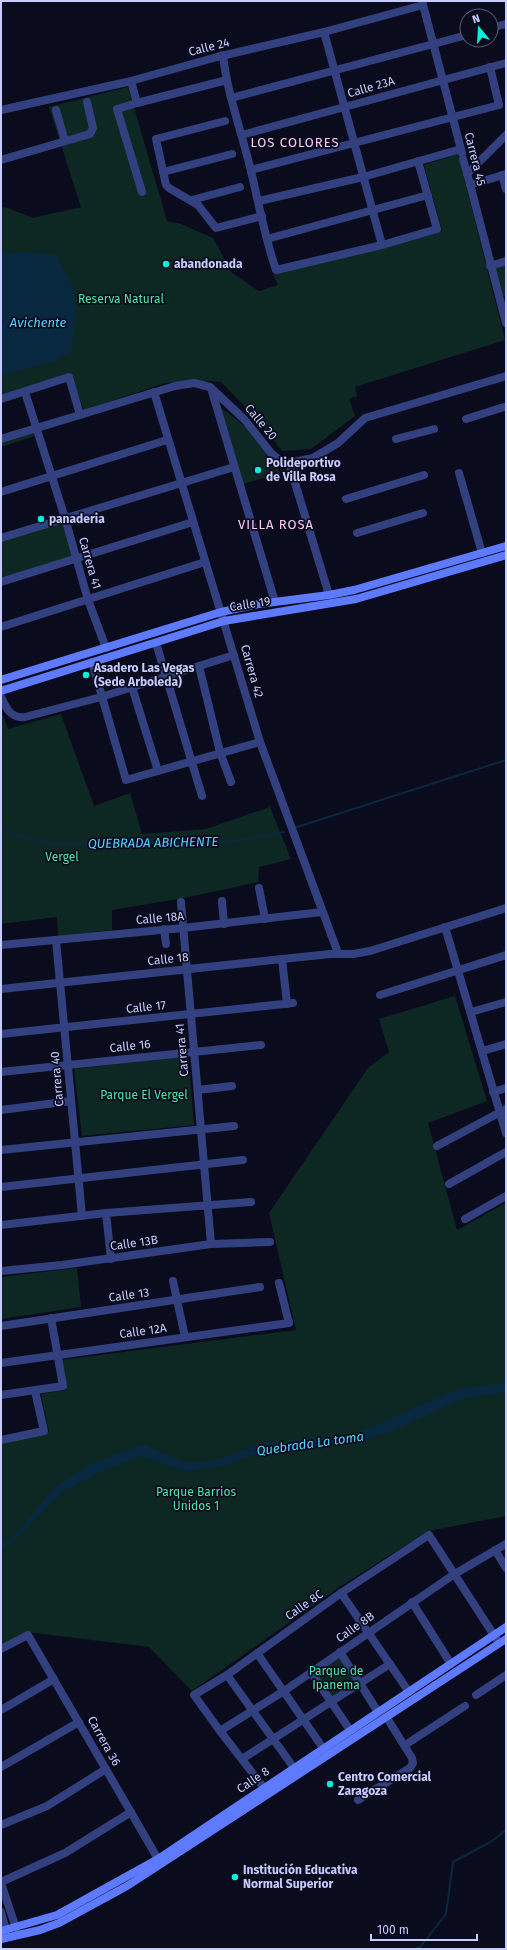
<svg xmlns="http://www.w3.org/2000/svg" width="507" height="1950" font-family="'Fira Sans',sans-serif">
	<rect width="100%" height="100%" fill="#0b0b1e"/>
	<g fill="#0d2822">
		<polygon points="128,87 167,221 181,224 213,238 232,273 259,291 278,285 273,274 442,231 424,165 458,154 505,340 355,387 357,396 349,399 355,416 311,449 282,451 256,418 221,382 211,381 165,383 84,410 70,373 1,396 1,207 8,208 33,218 81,207 49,107"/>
		<polygon points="506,263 506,295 503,296 494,266"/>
		<path d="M219,407C240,420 273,450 280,473L243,484Z"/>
		<polygon points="33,432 35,436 1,447 1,442"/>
		<polygon points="62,522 73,557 1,581 1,539"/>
		<polygon points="1,710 8,729 61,714 94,806 130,793 142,834 206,829 270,807 291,859 259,867 258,882 184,898 112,910 112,930 58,936 57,917 1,924"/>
		<polygon points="455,996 487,1101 428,1123 457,1230 506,1203 506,1516 428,1531 341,1586 192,1691 149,1647 27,1632 1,1645 1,1443 49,1432 41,1394 66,1390 61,1360 296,1330 269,1213 368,1068 389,1052 379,1019"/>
		<polygon points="188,1056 194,1125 82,1136 74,1069"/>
		<polygon points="77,1268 81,1307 1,1319 1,1277"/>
		<polygon points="341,1656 358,1684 332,1700 314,1673"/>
	</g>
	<g fill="#08283f">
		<polygon points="28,252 56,255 73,287 76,320 71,353 54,361 1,376 1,253"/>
		<polygon points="506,1383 506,1392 462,1399 395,1430 355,1442 265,1451 219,1467 184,1471 141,1456 98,1473 62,1492 13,1542 1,1549 1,1543 11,1540 54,1487 93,1463 144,1444 186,1463 215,1460 264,1443 355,1434 460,1388"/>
	</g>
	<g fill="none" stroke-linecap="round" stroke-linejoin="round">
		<g stroke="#08283f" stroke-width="2">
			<polyline points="1,826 17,836 49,843 177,843 237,841 284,832"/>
			<polyline points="294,828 506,760"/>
			<polyline points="415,1949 420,1947 446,1914 453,1862 492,1841 506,1830"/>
		</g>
		<g stroke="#33407f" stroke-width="8">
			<polyline points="422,1 462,153"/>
			<polyline points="491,28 506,24"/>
			<polyline points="324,32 382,245"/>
			<path d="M223,55C227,92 240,127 249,163C258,199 264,235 276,270L382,245L437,229L418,161"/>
			<polyline points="131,81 137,103 227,80"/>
			<polyline points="231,98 467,35"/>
			<polyline points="137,103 117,109 142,192"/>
			<polyline points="1,110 127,82 217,57 324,32 423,5"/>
			<polyline points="56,110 65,141"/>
			<polyline points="225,121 156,139 166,185 169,188 198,205 216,228 262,216"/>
			<polyline points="242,135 506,63"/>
			<polyline points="1,160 90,134 93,128 87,102"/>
			<polyline points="251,170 499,105 490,67"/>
			<polyline points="163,172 232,154"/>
			<polyline points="467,174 506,135"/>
			<polyline points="502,175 506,189"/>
			<polyline points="470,184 506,323"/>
			<polyline points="470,185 506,174"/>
			<polyline points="192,200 240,187"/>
			<polyline points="259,201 363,177 461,149"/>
			<polyline points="267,239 428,195"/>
			<polyline points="490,266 506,261"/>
			<polyline points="211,388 275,602"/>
			<polyline points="25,392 65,518 88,600 106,648"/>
			<polyline points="154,392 260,742 338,953"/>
			<polyline points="1,399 69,377 80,415"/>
			<polyline points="466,419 504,407"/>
			<polyline points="1,439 175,386 194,383 210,387 245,420 271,453 281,461 289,463 313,458 338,443 365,418 506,376"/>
			<polyline points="396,439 434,429"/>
			<polyline points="289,463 329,595"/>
			<polyline points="459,473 482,553"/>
			<polyline points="1,492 167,440"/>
			<polyline points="346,499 424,475"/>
			<polyline points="357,533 423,513"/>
			<polyline points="1,538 234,467"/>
			<polyline points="1,582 193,522"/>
			<polyline points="1,627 205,562"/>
			<polyline points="156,643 202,796"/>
			<polyline points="92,662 126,780 260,742"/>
			<polyline points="199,666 220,752 231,782"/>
			<polyline points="132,687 158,771"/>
			<path d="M1,697C6,708 11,719 25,717L101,697L234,655"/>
			<polyline points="259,888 265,919"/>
			<polyline points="222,901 224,924"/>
			<polyline points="181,902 211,1244"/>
			<polyline points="445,927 506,1133"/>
			<polyline points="164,929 166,944"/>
			<polyline points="56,940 82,1216"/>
			<polyline points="1,945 183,928 322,912"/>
			<polyline points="282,959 287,1004"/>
			<polyline points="1,989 330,954 353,954 370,951 506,908"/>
			<polyline points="380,995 506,955"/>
			<polyline points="471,1012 506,1002"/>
			<polyline points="1,1034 293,1003"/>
			<polyline points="483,1051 506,1044"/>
			<polyline points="1,1072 261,1045"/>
			<polyline points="198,1090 232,1086"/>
			<polyline points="493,1092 506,1088"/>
			<polyline points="1,1110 71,1101"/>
			<polyline points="437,1146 506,1109"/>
			<polyline points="1,1150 234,1126"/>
			<polyline points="449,1184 506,1152"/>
			<polyline points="1,1187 243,1160"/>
			<polyline points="106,1213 111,1259"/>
			<polyline points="465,1219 506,1196"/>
			<polyline points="1,1225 106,1213 251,1202"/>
			<polyline points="1,1271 62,1265 211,1244 270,1242"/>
			<polyline points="173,1281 185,1337"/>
			<polyline points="1,1326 260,1287"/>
			<polyline points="1,1363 289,1323 279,1283"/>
			<polyline points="1,1395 63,1386 51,1318"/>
			<polyline points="1,1440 44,1431 35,1391"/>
			<polyline points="495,1550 506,1568"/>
			<polyline points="341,1593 409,1692"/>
			<polyline points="412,1602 451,1664"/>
			<polyline points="1,1649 28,1635 158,1859"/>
			<polyline points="340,1652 378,1712"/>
			<polyline points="257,1653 323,1748"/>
			<polyline points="311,1672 350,1730"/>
			<polyline points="227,1675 294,1768"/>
			<polyline points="476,1695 506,1675"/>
			<polyline points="1,1710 54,1679"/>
			<polyline points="220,1731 284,1691 453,1575 506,1544"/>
			<polyline points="405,1745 465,1706"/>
			<polyline points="242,1759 390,1664"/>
			<polyline points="1,1767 79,1722"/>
			<polyline points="268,1793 220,1731 194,1695 227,1675 341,1593 429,1535 499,1643"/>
			<polyline points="358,1800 410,1768 413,1763 412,1758 387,1718"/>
			<polyline points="1,1825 47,1806 106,1769"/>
			<polyline points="1,1882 65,1853 131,1812"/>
			<polyline points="1,1883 16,1928"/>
			<polyline points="1,1912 6,1930"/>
		</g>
		<g stroke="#5e7bff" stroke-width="8">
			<polyline points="1,680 221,612 259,604 329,595 354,590 506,546"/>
			<polyline points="1,691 224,621 356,599 506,555"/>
			<polyline points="1,1931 57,1915 158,1859 506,1627"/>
			<polyline points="1,1939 40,1930 59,1923 127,1886 506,1639"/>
		</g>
		<polyline stroke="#33407f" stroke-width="8" points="463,159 470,184"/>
	</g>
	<g fill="#00f2d9" stroke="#0b0b1e" stroke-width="1.5">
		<circle cx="166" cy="264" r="4"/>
		<circle cx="258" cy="470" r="4"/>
		<circle cx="41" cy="519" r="4"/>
		<circle cx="86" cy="675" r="4"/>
		<circle cx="330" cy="1784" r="4"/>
		<circle cx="235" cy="1877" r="4"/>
	</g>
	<g text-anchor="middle" stroke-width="3.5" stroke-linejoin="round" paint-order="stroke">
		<g font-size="12" fill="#c7ccff" stroke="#0b0b1e">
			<text transform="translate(209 47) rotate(-14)" y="4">Calle 24</text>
			<text transform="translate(371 87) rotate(-16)" y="4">Calle 23A</text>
			<text transform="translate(475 159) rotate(76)" y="4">Carrera 45</text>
			<text transform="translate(261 422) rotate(50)" y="4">Calle 20</text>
			<text transform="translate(90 563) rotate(74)" y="4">Carrera 41</text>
			<text transform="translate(250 604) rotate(-9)" y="4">Calle 19</text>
			<text transform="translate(252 671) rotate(74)" y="4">Carrera 42</text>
			<text transform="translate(160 918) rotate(-5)" y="4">Calle 18A</text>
			<text transform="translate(168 959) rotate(-6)" y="4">Calle 18</text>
			<text transform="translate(146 1007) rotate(-6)" y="4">Calle 17</text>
			<text transform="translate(130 1046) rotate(-6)" y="4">Calle 16</text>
			<text transform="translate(182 1050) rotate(-95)" y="4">Carrera 41</text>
			<text transform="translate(57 1079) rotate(-95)" y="4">Carrera 40</text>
			<text transform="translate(134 1243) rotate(-8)" y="4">Calle 13B</text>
			<text transform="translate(129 1295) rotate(-8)" y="4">Calle 13</text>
			<text transform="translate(143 1331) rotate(-8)" y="4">Calle 12A</text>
			<text transform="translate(304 1605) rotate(-35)" y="4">Calle 8C</text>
			<text transform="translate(355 1627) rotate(-35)" y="4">Calle 8B</text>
			<text transform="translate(104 1741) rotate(61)" y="4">Carrera 36</text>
			<text transform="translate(253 1780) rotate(-34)" y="4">Calle 8</text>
		</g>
		<g font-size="12" font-weight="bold" fill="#c7ccff" stroke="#0b0b1e" text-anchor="start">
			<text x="174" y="268">abandonada</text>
			<text x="266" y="467">Polideportivo<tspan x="266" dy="14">de Villa Rosa</tspan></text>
			<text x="49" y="523">panaderia</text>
			<text x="94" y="672">Asadero Las Vegas<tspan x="94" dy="14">(Sede Arboleda)</tspan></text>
			<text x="338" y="1781">Centro Comercial<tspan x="338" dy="14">Zaragoza</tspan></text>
			<text x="243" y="1874">Institución Educativa<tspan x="243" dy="14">Normal Superior</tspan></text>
		</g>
		<g font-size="12" fill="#4ee4a0" stroke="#0b0b1e">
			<text x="121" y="303">Reserva Natural</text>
			<text x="62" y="861">Vergel</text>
			<text x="144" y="1099">Parque El Vergel</text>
			<text x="196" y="1496">Parque Barrios<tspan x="196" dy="14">Unidos 1</tspan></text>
			<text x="336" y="1675">Parque de<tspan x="336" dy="14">Ipanema</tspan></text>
		</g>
		<g font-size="13" letter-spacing="1" fill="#ffc9f6" stroke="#0b0b1e">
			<text x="295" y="147">LOS COLORES</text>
			<text x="276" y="529">VILLA ROSA</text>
		</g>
		<g font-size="13" font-style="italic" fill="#55d3ff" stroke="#0b0b1e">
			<text x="38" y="327">Avichente</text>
			<text transform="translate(153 842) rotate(-1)" y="5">QUEBRADA ABICHENTE</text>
			<text transform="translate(310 1443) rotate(-8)" y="5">Quebrada La toma</text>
		</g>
	</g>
	<rect width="507" height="1950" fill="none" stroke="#c7ccff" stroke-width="4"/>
	<g transform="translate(479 28) rotate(342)"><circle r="19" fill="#0b0b1e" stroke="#565878"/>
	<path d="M0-3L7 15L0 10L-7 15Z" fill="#00f2d9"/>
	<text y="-6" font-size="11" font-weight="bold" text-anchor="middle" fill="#c7ccff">N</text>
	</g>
	<path d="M371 1934v6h106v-6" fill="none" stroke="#c7ccff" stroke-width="2"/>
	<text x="377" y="1934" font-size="12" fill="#c7ccff" stroke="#0b0b1e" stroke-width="3" paint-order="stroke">100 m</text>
</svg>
